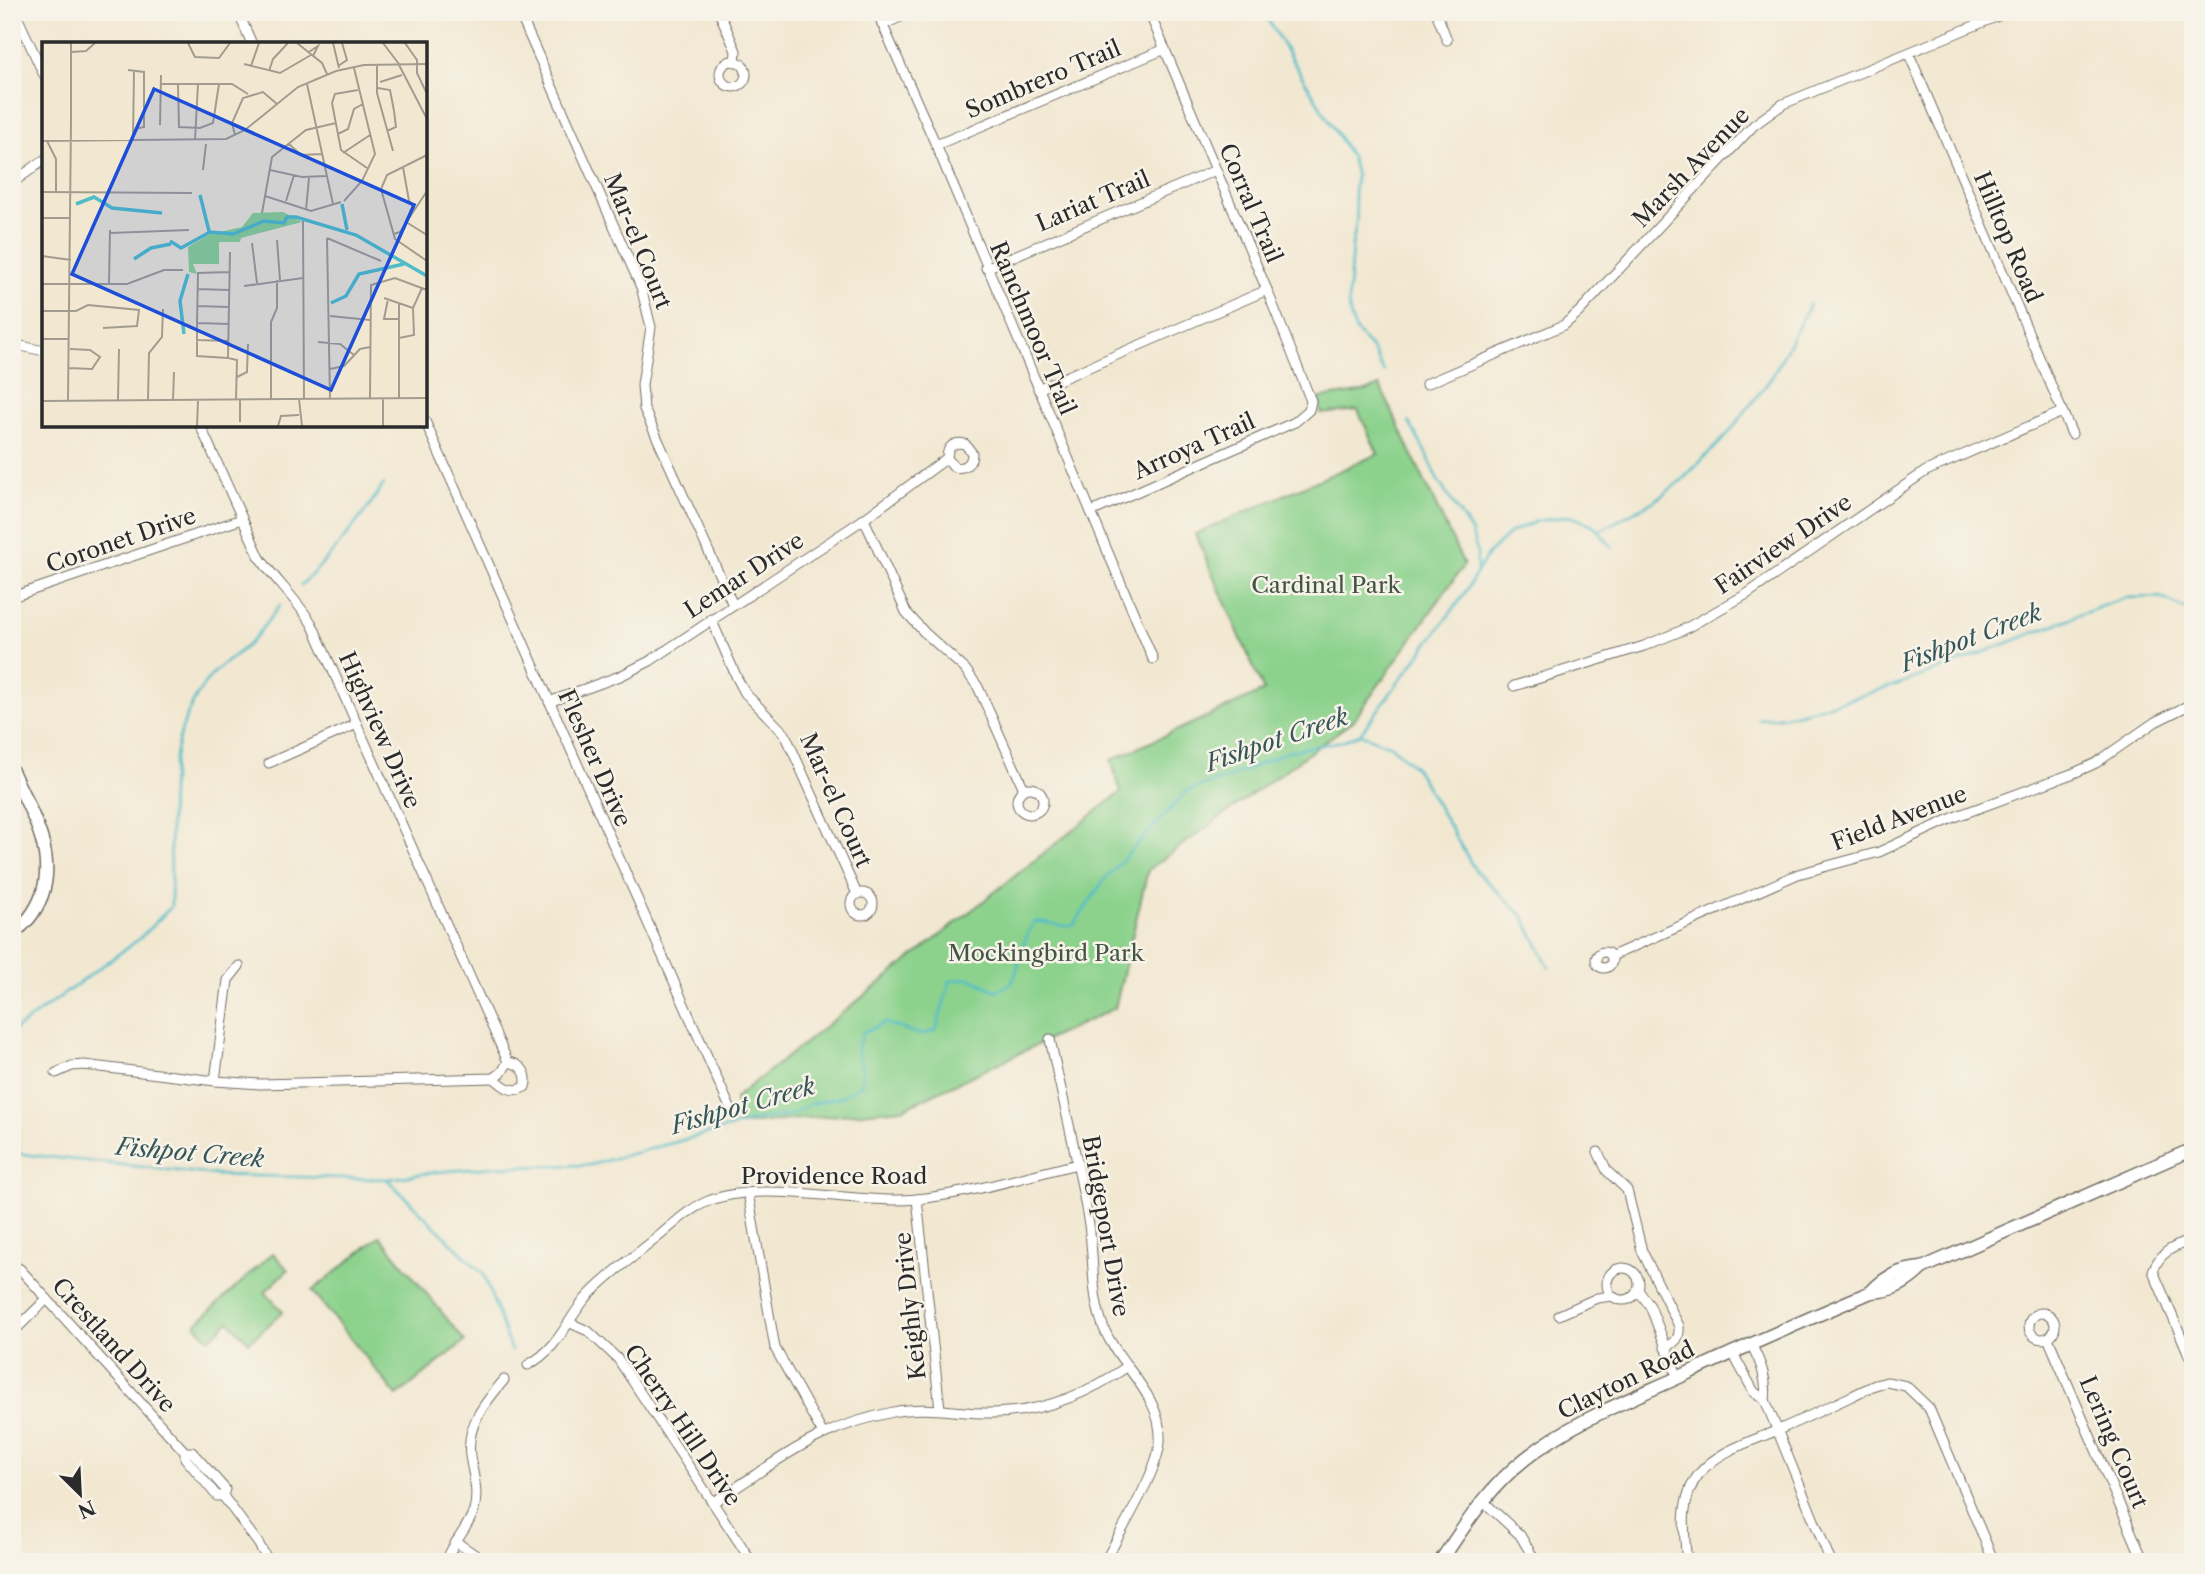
<svg xmlns="http://www.w3.org/2000/svg" width="2205" height="1574" font-family="'Libre Caslon Text',serif">
	<rect width="100%" height="100%" fill="#f7f3e8"/>
	<filter id="ink" filterUnits="userSpaceOnUse"><feTurbulence type="fractalNoise" baseFrequency=".0143" numOctaves="2"/><feDisplacementMap in="SourceGraphic" scale="14" xChannelSelector="R" yChannelSelector="G"/><feConvolveMatrix kernelMatrix="1 2 1 2 8 2 1 2 1" color-interpolation-filters="sRGB"/></filter>
	<filter id="wash" filterUnits="userSpaceOnUse"><feTurbulence type="fractalNoise" baseFrequency=".00686" numOctaves="4" result="noise"/><feDisplacementMap in="SourceGraphic" scale="28" xChannelSelector="R" yChannelSelector="G"/><feGaussianBlur stdDeviation="1.57" result="paint"/><feColorMatrix in="noise" values="0 0 0 0 0 0 0 0 0 0 0 0 0 0 0 0 0 1.4 0 .05"/><feComposite in="paint" operator="in"/></filter>
	<g filter="url(#wash)">
		<rect width="100%" height="100%" fill="#f2e8d2"/>
		<g fill="#8cd28d" stroke="#5c7e5c" stroke-width="2">
			<polygon points="1380,386 1464,565 1353,721 1148,870 1115,1008 902,1109 739,1125 735,1098 1121,792 1111,760 1264,691 1195,534 1378,454 1358,410 1321,414 1320,398 1366,391"/>
			<polygon points="380,1236 465,1341 397,1396 312,1291"/>
			<polygon points="273,1253 288,1270 265,1292 283,1312 249,1342 229,1321 209,1339 195,1325"/>
		</g>
		<g fill="none" stroke-linecap="round" stroke-linejoin="round">
			<g stroke="#4fbcc8" stroke-width="2.5">
				<polyline points="1263,12 1351,157 1356,176 1354,193 1357,218 1352,246 1348,303 1351,319 1356,331 1372,349 1384,372"/>
				<polyline points="1409,422 1428,457 1437,479 1471,531 1477,551 1477,573"/>
				<polyline points="1599,531 1656,500 1682,480 1727,435 1772,377 1810,304"/>
				<path d="M301,585C331,557 362,518 384,484"/>
				<path d="M1757,719C1788,718 1817,708 1846,700C1941,674 2031,631 2125,598L2160,597L2193,613"/>
				<polyline points="1360,734 1391,746 1415,767 1475,870 1523,916 1549,967"/>
				<path d="M12,1032L139,939L171,907C173,830 157,743 209,678C220,665 237,655 250,643C261,631 270,617 280,605"/>
				<path d="M12,1153L216,1175L387,1179L436,1172L494,1167L590,1165L765,1118L791,1115L810,1104L841,1097L861,1085L863,1073L857,1050L863,1032L884,1023L921,1035L936,1030L950,981L969,978L997,991L1012,983C1022,961 1020,943 1034,922C1051,920 1056,929 1074,925L1104,880L1187,791L1230,777L1289,751L1342,741L1360,734L1461,599L1488,554L1511,532L1537,521L1569,516L1593,525L1613,548"/>
				<polyline points="387,1179 484,1275 511,1351"/>
			</g>
		</g>
	</g>
	<g filter="url(#ink)">
		<g fill="none" stroke-linecap="round" stroke-linejoin="round">
			<g stroke="#716d65" stroke-width="11">
				<g id="street">
					<polyline points="15,12 44,75"/>
					<polyline points="238,12 252,44"/>
					<polyline points="519,12 641,287 651,327 642,385 644,409 733,605"/>
					<polyline points="719,12 736,51 735,62"/>
					<polyline points="877,12 936,145 1153,659"/>
					<polyline points="1436,12 1447,40"/>
					<polyline points="882,25 912,12"/>
					<polyline points="1909,54 2072,434"/>
					<circle cx="733" cy="74" r="13"/>
					<polyline points="936,145 1165,49"/>
					<polyline points="12,183 44,160"/>
					<polyline points="986,268 1216,170"/>
					<polyline points="12,344 44,351"/>
					<polyline points="1426,384 1564,325 1579,312 1754,125 1783,104 2008,12"/>
					<polyline points="1038,389 1267,290"/>
					<polyline points="425,421 731,1110"/>
					<path d="M200,425L260,558C276,581 297,600 312,624L508,1062C521,1064 529,1073 525,1087C512,1094 504,1087 494,1078"/>
					<polyline points="1091,512 1295,422 1309,410 1311,401 1267,290 1149,12"/>
					<polyline points="864,519 906,612 924,632 965,669 978,687 1024,789"/>
					<polyline points="12,597 242,519"/>
					<polyline points="711,619 737,678 745,693 785,734 857,894"/>
					<polyline points="1514,686 1644,646 1683,630 1747,594 1926,471 2062,412"/>
					<path d="M549,702L620,676L650,661L864,519L947,458C947,447 954,441 965,444L972,453C972,464 965,469 954,467L947,458"/>
					<polyline points="269,763 357,724"/>
					<circle cx="1030" cy="801" r="13"/>
					<circle cx="862" cy="904" r="11"/>
					<circle cx="1604" cy="960" r="8"/>
					<polyline points="1612,956 1798,874 1879,852 1957,816 2074,773 2096,763 2155,722 2193,703"/>
					<path d="M1050,1039C1063,1101 1079,1163 1089,1225C1094,1256 1091,1290 1101,1320C1114,1364 1163,1392 1160,1442C1157,1474 1120,1531 1105,1562"/>
					<polyline points="56,1073 72,1066 84,1065 215,1081 260,1084 494,1078 502,1072 508,1062"/>
					<polyline points="215,1081 228,980 239,966"/>
					<path d="M1598,1152L1607,1171L1627,1190L1642,1251L1679,1326C1680,1339 1676,1342 1665,1348"/>
					<polyline points="748,1193 775,1348 823,1434"/>
					<polyline points="917,1199 940,1409"/>
					<path d="M2193,1239C2174,1247 2160,1251 2153,1271L2193,1364"/>
					<polyline points="12,1265 20,1269 185,1452 185,1458 217,1496 223,1496"/>
					<circle cx="1623" cy="1284" r="16"/>
					<polyline points="1638,1290 1650,1306 1678,1378"/>
					<circle cx="2042" cy="1326" r="13"/>
					<polyline points="1559,1315 1597,1298 1612,1296"/>
					<polyline points="570,1323 588,1331 618,1359 752,1562"/>
					<polyline points="12,1333 47,1299"/>
					<polyline points="2048,1338 2144,1562"/>
					<path d="M1751,1344C1760,1361 1768,1380 1765,1400L1831,1562"/>
					<polyline points="1732,1352 1754,1392 1765,1400"/>
					<path d="M528,1365C559,1348 565,1323 586,1298C608,1274 634,1257 659,1236C674,1224 687,1210 706,1202C761,1178 854,1205 917,1199C971,1193 1024,1177 1077,1164"/>
					<polyline points="185,1452 192,1452 225,1489 223,1496 258,1543 269,1562"/>
					<polyline points="1483,1501 1520,1535 1536,1562"/>
					<path d="M713,1502C749,1481 783,1453 822,1435C843,1425 870,1417 893,1412C927,1405 960,1414 994,1413C1043,1412 1088,1394 1128,1366"/>
					<polyline points="456,1542 486,1562"/>
					<polyline points="12,1560 18,1562"/>
					<path d="M446,1562C452,1543 468,1529 474,1510C479,1491 473,1475 470,1456C466,1424 485,1403 504,1380"/>
					<path d="M1687,1562C1684,1533 1679,1499 1699,1474C1717,1451 1753,1441 1778,1430C1811,1416 1843,1400 1875,1385L1887,1382L1906,1386L1929,1408L1994,1562"/>
				</g>
			</g>
			<g stroke="#716d65" stroke-width="15">
				<g id="secondary">
					<path d="M12,771C29,809 57,851 42,895C36,911 27,924 12,933"/>
					<path d="M1871,1292C1886,1275 1901,1270 1922,1268L2193,1149"/>
					<path d="M1440,1562C1465,1525 1489,1487 1525,1459C1570,1423 1624,1402 1675,1379C1740,1349 1805,1320 1871,1292C1893,1291 1907,1283 1922,1268"/>
				</g>
			</g>
			<use href="#street" stroke="#fff" stroke-width="9"/>
			<use href="#secondary" stroke="#fff" stroke-width="12"/>
		</g>
	</g>
	<g text-anchor="middle" stroke-width="5" stroke-linejoin="round" paint-order="stroke">
		<g font-size="23" fill="#2b2b2b" stroke="#f7f3e8">
			<text transform="translate(1043 79) rotate(-23)" y="8">Sombrero Trail</text>
			<text transform="translate(1691 167) rotate(-46)" y="8">Marsh Avenue</text>
			<text transform="translate(1093 201) rotate(-23)" y="8">Lariat Trail</text>
			<text transform="translate(1251 203) rotate(67)" y="8">Corral Trail</text>
			<text transform="translate(2008 237) rotate(67)" y="8">Hilltop Road</text>
			<text transform="translate(638 241) rotate(68)" y="8">Mar-el Court</text>
			<text transform="translate(1033 328) rotate(67)" y="8">Ranchmoor Trail</text>
			<text transform="translate(1194 446) rotate(-24)" y="8">Arroya Trail</text>
			<text transform="translate(121 540) rotate(-19)" y="8">Coronet Drive</text>
			<text transform="translate(1783 544) rotate(-34)" y="8">Fairview Drive</text>
			<text transform="translate(744 575) rotate(-33)" y="8">Lemar Drive</text>
			<text transform="translate(380 730) rotate(66)" y="8">Highview Drive</text>
			<text transform="translate(595 758) rotate(66)" y="8">Flesher Drive</text>
			<text transform="translate(836 800) rotate(66)" y="8">Mar-el Court</text>
			<text transform="translate(1899 818) rotate(-21)" y="8">Field Avenue</text>
			<text x="834" y="1184">Providence Road</text>
			<text transform="translate(1106 1226) rotate(80)" y="8">Bridgeport Drive</text>
			<text transform="translate(910 1306) rotate(-96)" y="8">Keighly Drive</text>
			<text transform="translate(114 1345) rotate(48)" y="8">Crestland Drive</text>
			<text transform="translate(1626 1380) rotate(-26)" y="8">Clayton Road</text>
			<text transform="translate(683 1425) rotate(56)" y="8">Cherry Hill Drive</text>
			<text transform="translate(2114 1442) rotate(67)" y="8">Lering Court</text>
		</g>
		<g font-size="23" fill="#435544" stroke="#f7f3e8">
			<text x="1326" y="593">Cardinal Park</text>
			<text x="1046" y="961">Mockingbird Park</text>
		</g>
		<g font-size="24" font-style="italic" fill="#36565a" stroke="#f7f3e8">
			<text transform="translate(1971 638) rotate(-21)" y="8">Fishpot Creek</text>
			<text transform="translate(1277 740) rotate(-19)" y="8">Fishpot Creek</text>
			<text transform="translate(743 1106) rotate(-16)" y="8">Fishpot Creek</text>
			<text transform="translate(190 1153) rotate(5)" y="8">Fishpot Creek</text>
		</g>
	</g>
	<g transform="translate(42 42)">
		<rect width="385" height="385" fill="#f2e8d2"/>
		<path d="M241,170L260,180L199,196L198,200H177V222H151L155,232L147,230L146,205L168,192L200,185L211,171Z" fill="#8cd28d"/>
		<path fill="none" stroke="#4fbcc8" stroke-width="3.5" d="M158,153L167,189M34,162L52,155L70,166L120,171M300,162L305,188M128,199L139,206L168,190L191,192L222,179L242,181L245,175H254L314,193L385,234M92,217L109,206L129,202M289,261L304,254L317,232L362,222M142,292L138,259L146,232"/>
		<path fill="none" stroke="#a29c8f" stroke-width="2" d="M146,1L153,15L177,16L188,1M255,1L280,21L285,32M291,1L297,26M341,1L357,22M363,1L375,18V31L385,52M29,10L44,9L53,1M267,10L276,4L271,14M202,22L238,31L269,13M335,22V51L351,109M357,23L385,77M209,24L217,1M296,24L305,18L300,1M86,28L102,30V85L93,87M227,29L231,17L246,1M338,40L360,33M119,42H190L206,52M265,42L291,162M136,43L137,85L158,86L171,81L177,42M336,46L348,48L352,69L354,85L345,89M316,48L293,52L290,61L299,108L325,126M29,81V1M118,83L119,33M296,92L306,87L312,67L321,62M193,93L190,81L201,56L221,50L235,62M91,98L92,28M153,98L156,42M0,99L184,97L203,88L256,45L294,29L322,23L385,22M5,99L14,117V150M247,102L259,113L280,112M301,111L328,93M385,113L345,133L339,147L353,197L385,219M361,125L367,159L373,166M161,128L164,102M228,128L260,135L284,134M0,150L150,151M223,154L269,169L299,160M244,159L252,133M302,159L320,139L333,112L312,26M264,168L267,136M220,171L230,115L264,88L294,81M0,176H28M261,179L262,357M364,180L385,193M68,191L147,188M352,192L358,190L385,149M285,196L288,357M285,196L339,219M235,198L238,238M210,201L215,241M188,210L186,316L195,318L194,357M0,214L29,218M67,241L68,188M0,242H85L122,228H141M202,244L261,236M155,247L187,248M342,256L371,266M346,257L342,277H357M155,264L187,265M0,269H34L46,263L97,268L95,284L61,286M288,274L328,278M155,281L187,282M357,296L372,293L371,266L380,246M0,297H26M154,298L187,299M276,300L298,302L312,313M186,316L155,314V281L156,231L188,230M27,326L50,327L58,315L48,308L28,307M288,327L302,324L318,307L328,305M195,335L205,330L206,302M328,356L329,243L353,236L385,248M357,356V261M229,357V280L235,266V238M257,357L260,384M26,358L29,79M76,358L77,307M106,358L107,311L120,295L121,267M131,358L132,330M0,359L385,356M198,380V358M155,384L156,359M236,384L239,374L257,373M341,384V356"/>
		<path fill="#1d4ed8" fill-opacity="0.15" stroke="#1d4ed8" stroke-width="3.5" d="M112,47L372,163L289,348L30,232Z"/>
		<rect width="385" height="385" fill="none" stroke="#2b2b2b" stroke-width="3.5"/>
	</g>
	<rect width="2205" height="1574" fill="none" stroke="#f7f3e8" stroke-width="42"/>
	<g transform="translate(80 1494) rotate(156)" stroke="#f7f3e8" stroke-width="5" paint-order="stroke">
	<path d="M0-5L12 26L0 18L-12 26Z" fill="#2b2b2b"/>
	<text y="-10" font-size="19" font-weight="bold" text-anchor="middle" fill="#2b2b2b">N</text>
	</g>
</svg>
